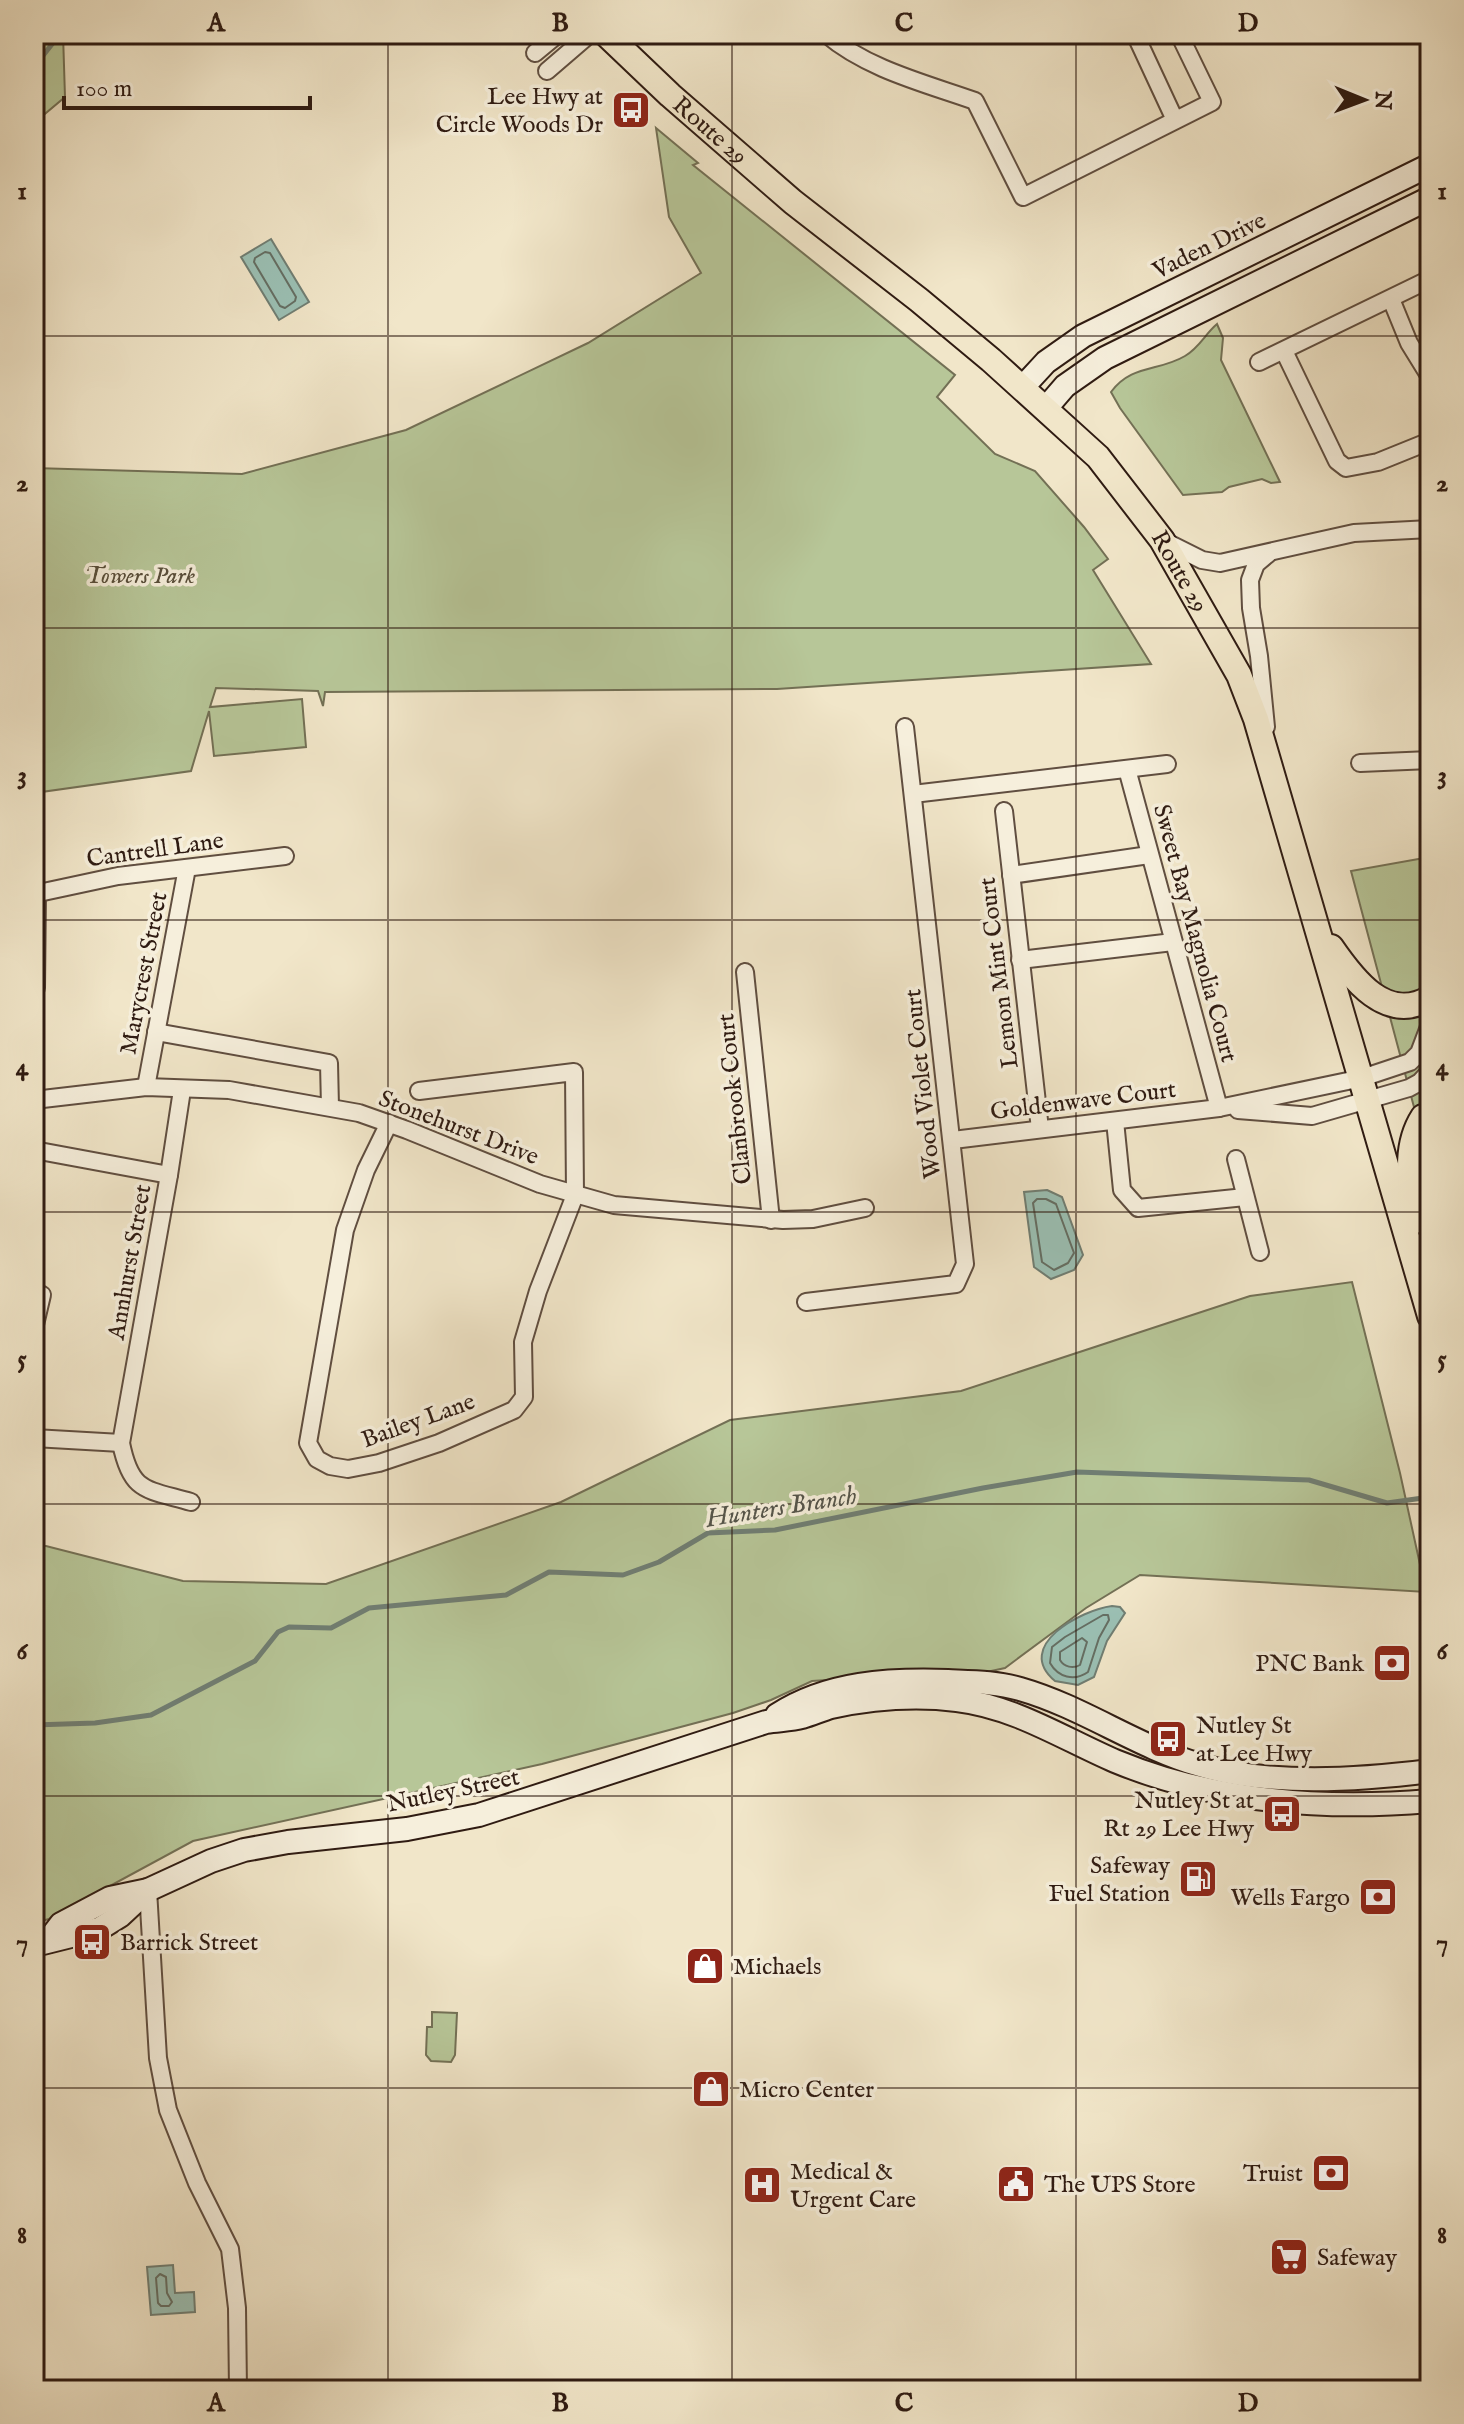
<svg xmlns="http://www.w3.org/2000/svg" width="1464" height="2424" font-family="'IM FELL English',serif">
	<rect width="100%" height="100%" fill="#f1e6c9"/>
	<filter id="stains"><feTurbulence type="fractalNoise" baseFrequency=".0025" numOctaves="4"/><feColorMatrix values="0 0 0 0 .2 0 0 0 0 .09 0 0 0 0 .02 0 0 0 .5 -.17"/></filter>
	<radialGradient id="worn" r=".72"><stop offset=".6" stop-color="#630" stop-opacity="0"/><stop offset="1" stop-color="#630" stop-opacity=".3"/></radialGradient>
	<g fill="#b7c698" stroke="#737055" stroke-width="2">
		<polygon points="36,34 63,34 65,97 34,123 34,36"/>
		<polygon points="656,128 698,163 693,165 955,375 937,397 995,454 1035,471 1084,527 1108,559 1093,570 1151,664 777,689 325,692 323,706 318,691 216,688 210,707 302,699 306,747 214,756 209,711 191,771 34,793 34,468 242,474 406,430 588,343 701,273 669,217"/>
		<path d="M1217,324L1223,338L1221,360L1280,482L1271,483L1262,479L1229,487L1222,492L1183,495L1120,408L1111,392C1132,364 1158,372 1185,356C1200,347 1205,334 1217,324Z"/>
		<polygon points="1424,858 1430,859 1430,1167 1351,871"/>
		<polygon points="1352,1282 1400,1473 1426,1592 1140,1575 1086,1608 1005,1668 968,1676 886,1676 812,1681 771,1700 733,1713 542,1764 193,1841 49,1919 34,1923 34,1546 46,1546 183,1581 326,1584 561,1502 730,1420 961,1391 1250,1296"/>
		<polygon points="432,2012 457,2013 455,2055 451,2062 431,2061 426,2055 427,2027 432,2027"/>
	</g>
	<g fill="#9bc0b4" stroke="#707e73" stroke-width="2">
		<polygon points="271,239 309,302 279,320 241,257"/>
		<polygon points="1047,1190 1062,1197 1083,1255 1074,1270 1051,1279 1034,1267 1024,1192"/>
		<path d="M1112,1606L1120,1607L1125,1613L1107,1641L1094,1677L1078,1685L1055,1681C1013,1646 1081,1610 1112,1606Z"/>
		<polygon points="173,2265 175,2293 194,2292 195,2312 151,2315 147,2267"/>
	</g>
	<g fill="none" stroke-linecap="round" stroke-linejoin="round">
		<g stroke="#656e63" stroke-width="2">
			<polygon points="265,252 270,253 296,297 295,301 285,308 280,306 254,262 255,258"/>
			<polygon points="1037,1199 1046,1199 1056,1204 1074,1253 1068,1263 1054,1270 1042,1262 1033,1203"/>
			<path d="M1103,1615H1108L1109,1620L1099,1638L1088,1672C1074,1682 1058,1677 1050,1663L1052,1647L1065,1637Z"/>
			<path d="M1082,1638L1087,1642L1080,1665C1073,1669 1064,1667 1060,1660V1652Z"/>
			<polygon points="160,2274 166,2277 167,2293 172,2302 169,2306 161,2306 158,2303 156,2278"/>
		</g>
		<g stroke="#707e73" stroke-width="5">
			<polyline points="34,67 60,34"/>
			<polyline points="34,1725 95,1723 151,1715 255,1661 278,1632 289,1627 331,1628 369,1608 506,1595 549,1572 623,1575 659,1562 708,1533 775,1530 983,1488 1077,1472 1309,1480 1387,1503 1430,1497"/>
		</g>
		<g stroke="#604e40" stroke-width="20">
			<g id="street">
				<path d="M826,34C867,69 924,83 975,101L1023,197L1212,102L1179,34"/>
				<polyline points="1135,34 1175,120"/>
				<polyline points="535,53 558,34"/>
				<polyline points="547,71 590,34"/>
				<polyline points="1391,299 1409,343 1430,377"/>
				<polyline points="1284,351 1337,461 1346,468 1378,462 1430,441"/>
				<polyline points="1259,362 1430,279"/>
				<polyline points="1164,541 1202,560 1220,563 1354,533 1430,529"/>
				<polyline points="1266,727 1259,656 1251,608 1250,580 1256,564 1268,554"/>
				<polyline points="1360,763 1430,760"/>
				<polyline points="1127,769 1219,1108"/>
				<polyline points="913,794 1167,764"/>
				<polyline points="1004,811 1040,1129"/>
				<polyline points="1011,875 1149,855"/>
				<polyline points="34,894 118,876 285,856"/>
				<polyline points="1020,960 1173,942"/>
				<polyline points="745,972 771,1220"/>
				<polyline points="36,988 37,894"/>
				<polyline points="156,1032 329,1063 330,1107"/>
				<polyline points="146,1087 187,868"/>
				<path d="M182,1090L169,1175L121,1443C131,1493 146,1489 191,1502"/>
				<polyline points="34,1100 146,1087 229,1090 359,1113 407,1130 540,1184 614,1205 783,1220 813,1219 865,1208"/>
				<polyline points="1238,1110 1312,1116 1409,1088 1420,1082 1430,1071"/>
				<polyline points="1115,1121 1122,1190 1138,1208 1245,1197"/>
				<polyline points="389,1123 366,1170 345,1230 308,1443 317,1459 330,1466 348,1469 379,1463 439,1443 514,1410 524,1397 523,1342 538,1291 575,1195 574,1072 419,1091"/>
				<polyline points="953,1140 1219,1108 1362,1078 1410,1062 1419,1053 1430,1024"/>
				<polyline points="34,1150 169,1175"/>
				<polyline points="1236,1159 1260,1252"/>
				<polyline points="34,1291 42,1295 34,1329"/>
				<polyline points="806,1302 956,1284 965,1264 905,727"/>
				<polyline points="34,1438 121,1443"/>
				<polyline points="148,1890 158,2058 168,2110 197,2183 230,2249 237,2308 238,2390"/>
			</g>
		</g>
		<g stroke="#2f1b12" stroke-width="26">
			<g id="secondary">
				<polyline points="1022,388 1046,362 1083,336 1430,165"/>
				<polyline points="1046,408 1065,386 1105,358 1430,198"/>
				<path d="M777,1715C828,1682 889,1679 948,1681C971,1682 997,1682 1020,1689C1083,1707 1137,1747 1200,1765C1270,1786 1358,1780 1430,1771"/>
				<path d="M48,1941L61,1924L110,1898L148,1890L211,1861L244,1850L288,1842L407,1829L479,1815L766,1722C778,1720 791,1720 802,1717C812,1714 821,1710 831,1707C873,1698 915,1695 957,1700C1015,1707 1062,1738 1115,1761C1214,1802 1324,1810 1430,1801"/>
				<polyline points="43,1943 99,1929 120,1916 148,1890"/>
			</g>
		</g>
		<g stroke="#2f1b12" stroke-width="28">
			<g id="primary">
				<path id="s1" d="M606,34L670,95L793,202L919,300L991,360L1098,457L1162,540L1239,675L1256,719L1430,1316"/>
				<path d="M1331,947C1353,979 1386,1024 1430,998"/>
				<path d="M1415,1221C1411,1185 1403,1148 1423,1117"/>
			</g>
		</g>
		<use href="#street" stroke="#f6efdc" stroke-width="16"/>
		<use href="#secondary" stroke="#f6efdc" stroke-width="22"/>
		<use href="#primary" stroke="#f1e6c9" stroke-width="24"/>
	</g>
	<path fill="none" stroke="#2f1b12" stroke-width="2" stroke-opacity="0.55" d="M388,34V2390M732,34V2390M1076,34V2390M34,336H1430M34,628H1430M34,920H1430M34,1212H1430M34,1504H1430M34,1796H1430M34,2088H1430"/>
	<defs>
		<g id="bus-square" transform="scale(2)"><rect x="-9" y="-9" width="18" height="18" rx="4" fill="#8f2418" stroke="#f6efdc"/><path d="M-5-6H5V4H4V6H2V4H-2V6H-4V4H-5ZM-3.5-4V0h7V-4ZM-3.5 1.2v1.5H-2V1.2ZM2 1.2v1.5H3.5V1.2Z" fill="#fff"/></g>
		<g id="bank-square" transform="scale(2)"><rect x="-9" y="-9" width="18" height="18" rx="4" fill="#8f2418" stroke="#f6efdc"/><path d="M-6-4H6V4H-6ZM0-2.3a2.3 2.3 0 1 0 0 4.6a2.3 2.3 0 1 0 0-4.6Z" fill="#fff"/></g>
		<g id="fuel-square" transform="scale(2)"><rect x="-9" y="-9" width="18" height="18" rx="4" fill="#8f2418" stroke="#f6efdc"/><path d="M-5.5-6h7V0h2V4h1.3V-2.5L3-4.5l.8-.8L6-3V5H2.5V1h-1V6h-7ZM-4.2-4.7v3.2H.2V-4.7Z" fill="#fff"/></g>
		<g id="shop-square" transform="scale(2)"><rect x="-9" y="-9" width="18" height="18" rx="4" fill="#8f2418" stroke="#f6efdc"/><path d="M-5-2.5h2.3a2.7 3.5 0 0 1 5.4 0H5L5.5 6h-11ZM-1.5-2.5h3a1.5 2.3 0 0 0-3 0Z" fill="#fff"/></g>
		<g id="civic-square" transform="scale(2)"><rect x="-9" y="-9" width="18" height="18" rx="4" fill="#8f2418" stroke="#f6efdc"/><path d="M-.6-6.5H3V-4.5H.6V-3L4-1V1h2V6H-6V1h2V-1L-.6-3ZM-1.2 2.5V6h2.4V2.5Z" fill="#fff"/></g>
		<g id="hospital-square" transform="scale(2)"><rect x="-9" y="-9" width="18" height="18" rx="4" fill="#8f2418" stroke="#f6efdc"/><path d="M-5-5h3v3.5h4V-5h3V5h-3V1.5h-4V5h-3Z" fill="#fff"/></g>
		<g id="supermarket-square" transform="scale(2)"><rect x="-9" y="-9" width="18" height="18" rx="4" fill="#8f2418" stroke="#f6efdc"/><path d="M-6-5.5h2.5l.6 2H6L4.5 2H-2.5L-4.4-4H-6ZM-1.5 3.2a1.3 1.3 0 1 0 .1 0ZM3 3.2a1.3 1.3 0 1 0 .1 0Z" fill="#fff"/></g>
	</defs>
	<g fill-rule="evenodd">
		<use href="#bus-square" x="631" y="110"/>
		<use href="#bank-square" x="1392" y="1663"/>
		<use href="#bus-square" x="1168" y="1739"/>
		<use href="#bus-square" x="1282" y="1814"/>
		<use href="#fuel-square" x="1198" y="1879"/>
		<use href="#bank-square" x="1378" y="1897"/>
		<use href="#bus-square" x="92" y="1942"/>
		<use href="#shop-square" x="705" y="1966"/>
		<use href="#shop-square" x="711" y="2089"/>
		<use href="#bank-square" x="1331" y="2173"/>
		<use href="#civic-square" x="1016" y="2184"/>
		<use href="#hospital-square" x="762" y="2185"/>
		<use href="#supermarket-square" x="1289" y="2257"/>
	</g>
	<g text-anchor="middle" stroke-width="7" stroke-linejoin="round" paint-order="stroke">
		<g font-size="24" fill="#2f1b12" stroke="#f6efdc" text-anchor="start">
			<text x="603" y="104" text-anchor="end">Lee Hwy at<tspan x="603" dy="28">Circle Woods Dr</tspan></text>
			<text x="1364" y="1671" text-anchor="end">PNC Bank</text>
			<text x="1196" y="1733">Nutley St<tspan x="1196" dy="28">at Lee Hwy</tspan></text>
			<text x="1254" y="1808" text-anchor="end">Nutley St at<tspan x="1254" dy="28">Rt 29 Lee Hwy</tspan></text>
			<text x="1170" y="1873" text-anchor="end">Safeway<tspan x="1170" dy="28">Fuel Station</tspan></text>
			<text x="1350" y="1905" text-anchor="end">Wells Fargo</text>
			<text x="120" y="1950">Barrick Street</text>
			<text x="733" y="1974">Michaels</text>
			<text x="739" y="2097">Micro Center</text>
			<text x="790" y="2179">Medical &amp;<tspan x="790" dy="28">Urgent Care</tspan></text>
			<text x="1303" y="2181" text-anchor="end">Truist</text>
			<text x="1044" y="2192">The UPS Store</text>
			<text x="1317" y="2265">Safeway</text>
		</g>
		<g font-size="24" fill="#2f1b12" stroke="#f6efdc">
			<text dy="8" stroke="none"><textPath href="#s1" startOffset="142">Route 29</textPath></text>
			<text transform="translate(1209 245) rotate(-26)" y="8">Vaden Drive</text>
			<text dy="8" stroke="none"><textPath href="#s1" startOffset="790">Route 29</textPath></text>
			<text transform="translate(155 849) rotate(-8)" y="8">Cantrell Lane</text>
			<text transform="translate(1196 933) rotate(75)" y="8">Sweet Bay Magnolia Court</text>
			<text transform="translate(143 973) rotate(-79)" y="8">Marycrest Street</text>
			<text transform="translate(998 973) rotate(-97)" y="8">Lemon Mint Court</text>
			<text transform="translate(922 1084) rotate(-96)" y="8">Wood Violet Court</text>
			<text transform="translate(734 1099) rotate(-96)" y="8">Clanbrook Court</text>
			<text transform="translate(1083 1100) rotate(-7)" y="8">Goldenwave Court</text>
			<text transform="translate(459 1127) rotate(21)" y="8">Stonehurst Drive</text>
			<text transform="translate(129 1262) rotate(-80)" y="8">Annhurst Street</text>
			<text transform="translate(418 1420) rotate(-20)" y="8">Bailey Lane</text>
			<text transform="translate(453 1790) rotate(-12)" y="8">Nutley Street</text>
		</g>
		<g font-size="24" font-style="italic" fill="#584e3a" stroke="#f6efdc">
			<text x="140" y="583">Towers Park</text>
		</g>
		<g font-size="26" font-style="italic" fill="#55554b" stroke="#f6efdc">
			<text transform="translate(781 1506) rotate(-9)" y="9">Hunters Branch</text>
		</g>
	</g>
	<rect width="1464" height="2424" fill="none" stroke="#f1e6c9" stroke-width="88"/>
	<g transform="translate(1364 100) rotate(91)" stroke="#f6efdc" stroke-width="6" paint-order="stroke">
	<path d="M0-6L14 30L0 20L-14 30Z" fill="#2f1b12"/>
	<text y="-12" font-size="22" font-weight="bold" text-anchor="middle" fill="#2f1b12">N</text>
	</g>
	<path d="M64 96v12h246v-12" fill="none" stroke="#2f1b12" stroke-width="4"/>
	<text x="76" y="96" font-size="24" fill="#2f1b12" stroke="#f6efdc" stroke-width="6" paint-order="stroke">100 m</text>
	<rect x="44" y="44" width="1376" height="2336" fill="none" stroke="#2f1b12" stroke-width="3"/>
	<g font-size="26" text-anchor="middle" font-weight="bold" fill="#2f1b12">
		<text x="216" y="31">A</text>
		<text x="560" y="31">B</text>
		<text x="904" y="31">C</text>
		<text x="1248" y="31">D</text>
		<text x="22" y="199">1</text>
		<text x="1442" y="199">1</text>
		<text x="22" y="491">2</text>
		<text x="1442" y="491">2</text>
		<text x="22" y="783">3</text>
		<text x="1442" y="783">3</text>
		<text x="22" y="1075">4</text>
		<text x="1442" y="1075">4</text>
		<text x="22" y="1367">5</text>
		<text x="1442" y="1367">5</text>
		<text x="22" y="1659">6</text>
		<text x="1442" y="1659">6</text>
		<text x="22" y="1951">7</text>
		<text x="1442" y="1951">7</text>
		<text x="22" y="2243">8</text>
		<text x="1442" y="2243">8</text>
		<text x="216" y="2411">A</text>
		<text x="560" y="2411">B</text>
		<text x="904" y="2411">C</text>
		<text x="1248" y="2411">D</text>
	</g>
	<rect width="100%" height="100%" filter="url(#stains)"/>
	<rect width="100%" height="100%" fill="url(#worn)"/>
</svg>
